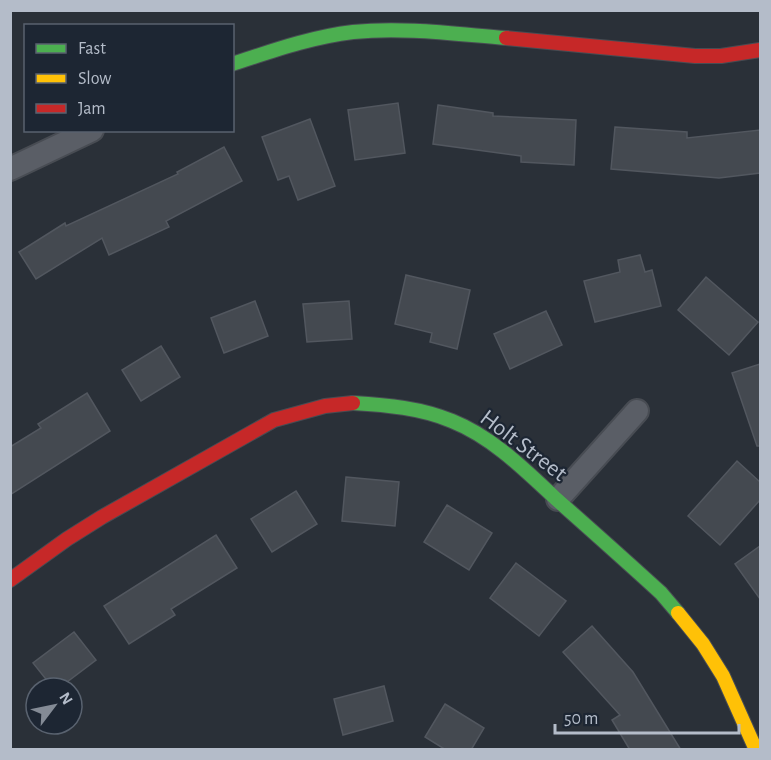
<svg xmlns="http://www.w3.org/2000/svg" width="771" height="760" font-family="'Alegreya Sans',sans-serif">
	<rect width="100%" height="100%" fill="#2a3038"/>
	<g fill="#444950" stroke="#52575f" stroke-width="1.5">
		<polygon points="398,103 405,153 355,160 348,110"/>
		<polygon points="438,105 493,113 493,116 576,120 574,165 521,162 521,156 433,144"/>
		<polygon points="310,119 335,186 298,200 289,176 278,180 262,137"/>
		<polygon points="615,127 687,132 687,138 760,130 760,173 719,178 611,169"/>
		<polygon points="224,147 242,181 166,221 169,227 109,255 102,238 36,279 19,252 65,223 66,226 178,174 177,172"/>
		<polygon points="640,255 645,272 652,270 661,306 595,322 584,281 620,272 618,260"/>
		<polygon points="406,275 470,290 457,349 430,342 432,333 395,324"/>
		<polygon points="706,277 758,322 729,355 678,310"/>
		<polygon points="255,301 268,336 224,353 211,318"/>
		<polygon points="349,301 352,339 307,342 303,304"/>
		<polygon points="546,311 562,345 510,369 494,334"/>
		<polygon points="161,346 180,377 141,401 122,370"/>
		<polygon points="760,364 760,446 757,446 732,373"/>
		<polygon points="87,393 110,431 10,495 10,447 41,428 38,424"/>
		<polygon points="737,461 760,482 760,500 720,545 688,516"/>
		<polygon points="346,477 399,482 395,526 342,521"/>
		<polygon points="296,491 317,524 272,552 251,519"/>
		<polygon points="447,505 492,533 469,570 424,542"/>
		<polygon points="216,535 237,568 171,609 175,615 129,644 104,606"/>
		<polygon points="760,546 760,599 735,564"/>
		<polygon points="516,563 566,601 539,636 490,598"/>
		<polygon points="592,626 633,672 681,750 630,750 612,720 620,715 563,652"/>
		<polygon points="74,632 96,660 59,688 53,688 33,663"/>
		<polygon points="384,686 393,721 343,735 334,699"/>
		<polygon points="445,704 484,728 471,750 446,750 425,737"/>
	</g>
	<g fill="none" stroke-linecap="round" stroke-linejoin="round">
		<g stroke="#484c53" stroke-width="26">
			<g id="street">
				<polyline points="10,169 92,130"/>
				<polyline points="558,499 637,411"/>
			</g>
		</g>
		<g stroke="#484c53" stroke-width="16">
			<g id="fast">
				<path d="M232,64C272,51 311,37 353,32C404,27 455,34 506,38"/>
				<path d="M353,403C387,405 421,408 452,421C492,437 524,469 555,498C590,529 626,561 661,593L678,613"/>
			</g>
		</g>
		<g stroke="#484c53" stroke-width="16">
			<polyline id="slow" points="678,613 703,644 723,676 756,750"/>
		</g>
		<g stroke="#484c53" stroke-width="16">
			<g id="jam">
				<polyline points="506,38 695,56 721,56 760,50"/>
				<polyline points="10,580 67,539 102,517 274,420 325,406 353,403"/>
			</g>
		</g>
		<use href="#street" stroke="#5a5e66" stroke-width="22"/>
		<use href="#fast" stroke="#4caf50" stroke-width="14"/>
		<use href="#slow" stroke="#ffc107" stroke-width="14"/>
		<use href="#jam" stroke="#c62828" stroke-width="14"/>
	</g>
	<g text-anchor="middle" stroke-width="4.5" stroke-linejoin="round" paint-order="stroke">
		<g font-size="24" fill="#b4bcc9" stroke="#1d2633">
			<text transform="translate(524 445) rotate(37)" y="8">Holt Street</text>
		</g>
	</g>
	<rect width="771" height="760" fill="none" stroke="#b4bcc9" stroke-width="24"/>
	<rect x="24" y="24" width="210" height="108" fill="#1d2633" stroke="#59626f" stroke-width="1.5"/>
	<rect x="36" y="44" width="30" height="9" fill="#4caf50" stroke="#59626f" stroke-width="1.5"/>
	<text x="78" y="54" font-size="18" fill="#b4bcc9">Fast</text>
	<rect x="36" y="74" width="30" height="9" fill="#ffc107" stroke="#59626f" stroke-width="1.5"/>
	<text x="78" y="84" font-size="18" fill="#b4bcc9">Slow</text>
	<rect x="36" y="104" width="30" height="9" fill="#c62828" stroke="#59626f" stroke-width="1.5"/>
	<text x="78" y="114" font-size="18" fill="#b4bcc9">Jam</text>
	<g transform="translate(54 706) rotate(58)"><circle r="28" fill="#1d2633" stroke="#59626f" stroke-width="1.5"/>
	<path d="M0-4.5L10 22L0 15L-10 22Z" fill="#848b96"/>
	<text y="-9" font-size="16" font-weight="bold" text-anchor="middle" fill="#b4bcc9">N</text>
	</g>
	<path d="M555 724v9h184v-9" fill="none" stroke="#b4bcc9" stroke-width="3"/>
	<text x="564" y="724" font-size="18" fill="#b4bcc9" stroke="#1d2633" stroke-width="4.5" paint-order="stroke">50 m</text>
</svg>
